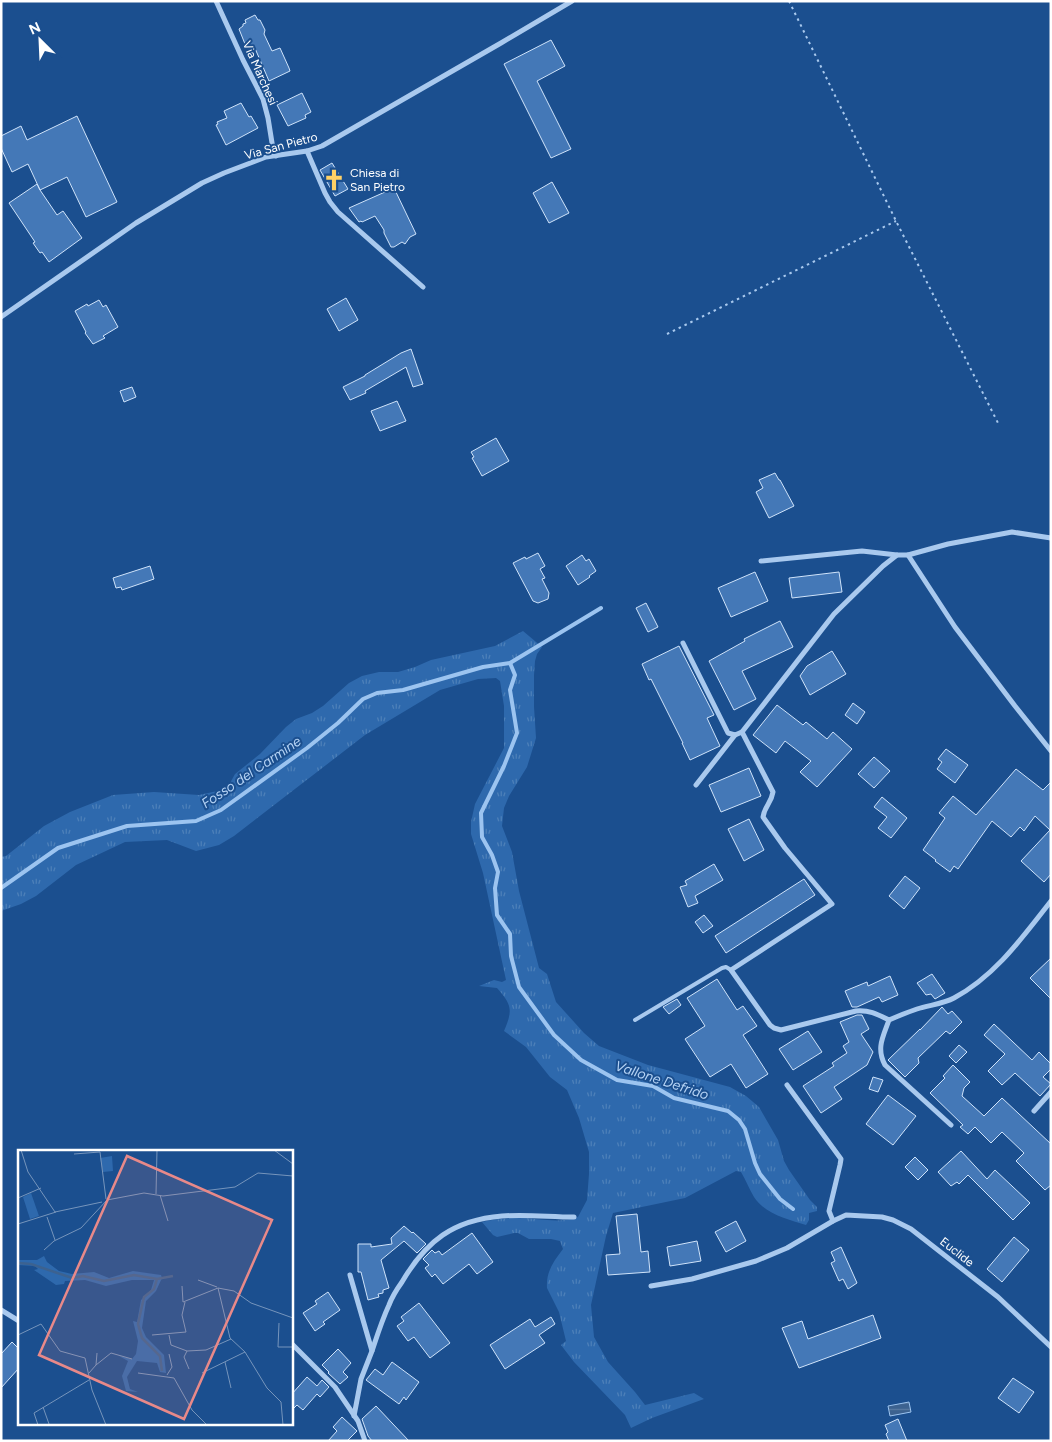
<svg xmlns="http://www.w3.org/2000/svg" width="1052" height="1442" font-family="Figtree,sans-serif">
	<defs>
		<pattern id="grass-tufts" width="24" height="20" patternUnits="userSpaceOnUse" patternTransform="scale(1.25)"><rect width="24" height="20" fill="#2e69ad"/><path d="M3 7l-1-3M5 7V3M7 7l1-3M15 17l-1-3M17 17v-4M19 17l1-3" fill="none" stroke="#4d80b9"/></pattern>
		<pattern id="water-rules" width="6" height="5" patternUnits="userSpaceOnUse" patternTransform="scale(1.25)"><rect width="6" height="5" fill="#3c6290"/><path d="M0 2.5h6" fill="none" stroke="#597aa1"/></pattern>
	</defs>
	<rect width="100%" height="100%" fill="#1b4f8f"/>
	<path fill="url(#grass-tufts)" d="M523,631L542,647L537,654L535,661L534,675V707L536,738L527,767L509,796L504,808L502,826L512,852L519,891L539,968L547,974L556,1002L584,1033L599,1046L648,1065L730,1087L746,1096L759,1107L778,1140L784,1161L789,1170L810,1200L817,1207V1211L809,1213V1220L806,1225C787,1219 765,1214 754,1197C749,1189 746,1180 741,1172L736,1171L685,1198L613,1213L606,1236L591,1305L594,1337L608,1362L635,1392L645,1405L694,1393L704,1399L652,1418L631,1428L625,1415L574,1362L561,1345L566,1341L559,1312L547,1288C546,1272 553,1262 563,1249L560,1241L551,1239H529L518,1233H514L497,1237L493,1235L482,1222C494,1219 506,1218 518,1218C538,1218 560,1224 578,1217L587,1200L589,1174V1152L579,1118L567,1090L550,1077L526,1047L504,1031C513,1010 512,1005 497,988L479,986L494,980L502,982L506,980L483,873L471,834V822L475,804L504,748V706L500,681L496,678L478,679L440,690L365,735L234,836L219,845L196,851L167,840L125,842L76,865L36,896L21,904L1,911V857L6,856L44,826L70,812L113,795L154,792L199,795L222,790L229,785L235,774L260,754L286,727L296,719L312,713L323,706L349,683L362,676L379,672H398L415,667L431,660L495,646Z"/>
	<polygon fill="url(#water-rules)" stroke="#9cc4f0" points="909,1402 911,1412 890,1416 888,1406"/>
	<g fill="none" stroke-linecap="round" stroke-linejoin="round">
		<g stroke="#9cc4f0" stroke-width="4">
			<polyline points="510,663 515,675 510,690 517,733 504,766 481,813 482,837 492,855 498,872 495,888 497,915 510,934 511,956 519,987 554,1035 581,1060 617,1080 653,1086 674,1098 728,1111 739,1120 745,1129 755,1163 760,1174 780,1199 793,1209"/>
			<polyline points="1,888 58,848 127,826 196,821 221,810 307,748 338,723 363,699 377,693 403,690 483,667 510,663 601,608"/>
		</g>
	</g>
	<g fill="#4478b7" stroke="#cfe3fa">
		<polygon points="255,15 258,20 260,20 265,30 264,34 272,51 280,48 289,68 290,71 269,81 254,46 247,49 239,29 243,26 243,24 246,23 245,20"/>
		<polygon points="551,40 565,66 537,81 571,149 551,158 504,64"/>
		<polygon points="302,93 311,112 305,115 306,118 288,126 277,105"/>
		<polygon points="241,103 249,117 251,116 258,128 226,145 216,125 218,124 217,122 227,118 224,111"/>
		<polygon points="77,116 117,202 86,217 67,177 40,190 57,215 63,211 82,238 49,262 42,252 40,253 33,243 35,242 9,203 37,184 40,190 28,164 12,172 1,148 1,136 21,126 27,140"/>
		<polygon points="332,163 348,189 335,196 320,170"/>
		<polygon points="552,182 569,213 549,223 533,193"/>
		<polygon points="394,188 416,234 410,237 405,244 402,242 394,247 391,247 384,233 384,230 375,216 362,222 361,221 359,222 349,208"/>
		<polygon points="346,298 358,320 339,331 327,309"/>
		<polygon points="99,300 103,307 106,305 118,327 103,336 105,338 93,344 85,333 86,332 75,311 87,304 88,306"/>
		<polygon points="411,349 423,384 413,387 406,367 365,391 366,393 350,400 343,387 365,376 365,375 401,353"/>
		<polygon points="132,387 136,397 124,402 120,391"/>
		<polygon points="397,401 406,421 380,431 371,411"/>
		<polygon points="496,438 509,461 482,476 472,458 474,457 471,452"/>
		<polygon points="775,473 779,480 780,480 794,506 769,518 756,492 763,488 759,480"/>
		<polygon points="538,553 545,566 540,569 545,578 542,579 549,593 548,599 538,603 533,601 513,563 525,557 526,559"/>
		<polygon points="582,555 586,561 589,559 596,571 589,576 590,577 578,585 566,566"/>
		<polygon points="150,566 154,579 122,590 121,587 116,588 113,578"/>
		<polygon points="755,572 768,601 731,617 718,588"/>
		<polygon points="839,572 842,592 792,598 789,578"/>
		<polygon points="646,603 658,627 648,632 636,608"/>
		<polygon points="780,621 793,647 742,671 756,699 734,710 709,661 745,641 744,639"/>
		<polygon points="679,646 714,715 707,718 720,746 690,760 682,743 683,743 651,679 649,680 642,664"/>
		<polygon points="832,651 846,674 810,695 800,676 807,666"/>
		<polygon points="853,703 865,712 857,724 845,715"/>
		<polygon points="777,705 803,725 806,722 827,739 833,732 852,749 817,787 800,772 811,761 785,741 776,753 753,735"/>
		<polygon points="946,749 968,765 955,783 937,769 942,762 938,759"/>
		<polygon points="874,757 890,771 874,788 858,774"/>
		<polygon points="749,768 761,796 721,812 709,785"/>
		<polygon points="1016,769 1043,790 1051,782 1051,874 1044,882 1021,861 1050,830 1035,816 1024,831 1020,827 1011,837 992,821 958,869 954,866 950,872 935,861 936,860 923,850 945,818 939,813 953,796 976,815"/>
		<polygon points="882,797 907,818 891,838 878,828 887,817 874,807"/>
		<polygon points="749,819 764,850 744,861 728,829"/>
		<polygon points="714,864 723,880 695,896 698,903 688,907 680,887 687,885 685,881"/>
		<polygon points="905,876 920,888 904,909 889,896"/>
		<polygon points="804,879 815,895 726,953 715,936"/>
		<polygon points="704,915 713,926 703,933 695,922"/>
		<polygon points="1051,958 1051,999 1030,978"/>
		<polygon points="932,974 945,993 935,999 931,994 926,995 917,983"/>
		<polygon points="890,976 898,995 882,1002 879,997 857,1007 852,1007 845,991 867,982 868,986"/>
		<polygon points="717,979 737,1010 743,1006 757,1026 743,1035 768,1074 746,1088 731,1064 710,1077 685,1039 705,1026 687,998"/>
		<polygon points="677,999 681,1005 669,1014 663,1007"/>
		<polygon points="942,1007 948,1014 952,1011 962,1022 950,1034 946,1031 918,1058 919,1063 905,1077 888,1060 920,1029 920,1030"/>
		<polygon points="857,1015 862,1015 869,1029 861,1034 873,1052 867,1065 834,1087 842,1099 821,1113 803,1086 834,1066 832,1063 847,1053 843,1046 849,1042 840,1022"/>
		<polygon points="994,1024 1032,1060 1039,1052 1051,1064 1051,1069 1043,1077 1051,1084 1040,1096 1015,1073 1002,1085 988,1071 1005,1054 984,1035"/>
		<polygon points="808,1031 822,1052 793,1070 779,1049"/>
		<polygon points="959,1045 967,1052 956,1063 949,1056"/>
		<polygon points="953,1065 970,1082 964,1088 962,1096 984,1116 1002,1098 1051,1144 1051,1185 1045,1190 1016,1161 1024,1153 1002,1132 991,1143 975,1127 968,1134 960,1127 963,1125 930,1093 945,1078 943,1076"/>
		<polygon points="873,1077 883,1080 878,1092 869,1089"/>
		<polygon points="888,1095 916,1116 893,1145 866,1124"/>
		<polygon points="961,1151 987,1179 995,1170 1030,1203 1013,1220 968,1175 959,1184 957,1182 951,1186 938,1172"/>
		<polygon points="915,1157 928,1170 918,1180 905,1167"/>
		<polygon points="637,1214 641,1252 648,1251 650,1272 608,1275 606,1255 620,1254 616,1216"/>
		<polygon points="736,1221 746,1241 726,1252 715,1232"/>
		<polygon points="404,1226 412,1233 413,1232 426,1244 417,1253 404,1241 381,1260 389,1288 383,1290 383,1293 378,1294 379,1297 368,1300 361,1272 358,1272 358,1244 371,1244 371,1247 392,1244 391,1238"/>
		<polygon points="472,1233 493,1262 477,1274 469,1264 443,1284 435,1274 432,1277 425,1268 429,1265 423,1259 432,1250 435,1253 439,1251 442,1255"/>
		<polygon points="1014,1237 1029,1250 1002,1282 987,1269"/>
		<polygon points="697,1241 701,1261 670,1266 667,1247"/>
		<polygon points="841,1247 857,1283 848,1289 843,1279 839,1281 831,1263 835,1261 831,1252"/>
		<polygon points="328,1292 340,1310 323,1322 325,1324 315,1331 303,1313 317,1304 315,1301"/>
		<polygon points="419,1303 450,1343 430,1358 414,1337 408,1341 397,1326 404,1321 401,1317"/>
		<polygon points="873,1315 881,1338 799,1368 782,1328 802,1321 808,1339"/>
		<polygon points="551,1317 555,1324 539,1335 545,1343 505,1369 490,1345 530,1319 535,1327"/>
		<polygon points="12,1342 19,1349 19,1368 1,1388 1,1354"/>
		<polygon points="338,1349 351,1363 343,1372 348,1377 340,1384 328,1373 329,1372 322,1365"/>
		<polygon points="392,1362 419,1382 406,1400 404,1397 399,1404 366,1380 375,1369 383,1375"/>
		<polygon points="307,1377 317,1386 322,1380 329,1387 320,1397 317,1394 303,1410 297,1405 291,1411 291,1395"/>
		<polygon points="1013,1378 1034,1392 1019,1413 998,1398"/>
		<polygon points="376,1406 409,1441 372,1441 368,1436 362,1419"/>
		<polygon points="342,1417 357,1431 347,1441 328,1441 337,1431 333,1427"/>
		<polygon points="898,1419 907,1441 889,1441 886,1434 888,1432 885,1425"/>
	</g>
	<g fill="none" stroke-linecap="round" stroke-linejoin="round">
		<g stroke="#a9c9ee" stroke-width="2" stroke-dasharray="2.5 4" stroke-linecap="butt">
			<polyline points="789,1 896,221 998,423"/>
			<polyline points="667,334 896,221"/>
		</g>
		<polyline stroke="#a9c9ee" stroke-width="4" points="635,1020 722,968 726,967 731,970"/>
		<g stroke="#a9c9ee" stroke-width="5">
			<polyline points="216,1 243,60 263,99 268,118 273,149 276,156"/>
			<polyline points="307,151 325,193 330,202 338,212 423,287"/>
			<polyline points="1,317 136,223 202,183 224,173 266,157 307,151 322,146 501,43 572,1"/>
			<polyline points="1051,538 1012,532 948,544 908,555 955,627 1015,706 1051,751"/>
			<polyline points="761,561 862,551 897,555"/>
			<polyline points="683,643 728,733 735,735 742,732 834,614 883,566 897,555 908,555"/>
			<path d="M742,732L773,792C771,804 765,805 763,817L785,848L832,904L731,970L770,1025L774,1028L781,1030L856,1011C870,1010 877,1014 889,1020"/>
			<polyline points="696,785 735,735"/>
			<polyline points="787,1085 841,1159 840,1165 829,1211 833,1221"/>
			<polyline points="1034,1111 1051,1092"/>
			<path d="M951,1125L885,1065C876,1048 883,1037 889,1020C898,1016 908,1012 917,1009C929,1005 943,1004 954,998C995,976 1022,938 1051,901"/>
			<polyline points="350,1275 372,1351 361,1379 354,1416"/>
			<polyline points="651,1286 692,1279 756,1261 787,1248 833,1221 846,1215 882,1217 893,1220 911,1229 998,1297 1051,1347"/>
			<polyline points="1,1310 19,1321"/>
			<polyline points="291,1343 335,1387 358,1421 365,1441"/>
			<path d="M372,1351C377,1336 382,1320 389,1305C392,1297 397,1289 402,1282C426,1241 453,1220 502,1216C526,1214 550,1217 574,1217"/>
		</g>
	</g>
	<defs>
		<g id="church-bare" transform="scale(1.725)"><path d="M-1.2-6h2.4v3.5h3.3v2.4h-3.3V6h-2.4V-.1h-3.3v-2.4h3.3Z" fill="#ffd166" stroke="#1b4f8f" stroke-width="2.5" paint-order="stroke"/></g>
	</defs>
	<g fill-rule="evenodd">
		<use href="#church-bare" x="334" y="180"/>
	</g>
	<g text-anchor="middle" stroke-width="4" stroke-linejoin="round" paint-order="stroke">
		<g font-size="12" fill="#fff" stroke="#1b4f8f">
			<text transform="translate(260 73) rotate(66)" y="4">Via Marchesi</text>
			<text transform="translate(281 146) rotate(-15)" y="4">Via San Pietro</text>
			<text transform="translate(957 1252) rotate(38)" y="4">Euclide</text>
		</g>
		<g font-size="12" fill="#fff" stroke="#1b4f8f" text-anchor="start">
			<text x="350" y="177">Chiesa di<tspan x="350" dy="14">San Pietro</tspan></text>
		</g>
		<g font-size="14" font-style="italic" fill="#b5d3f5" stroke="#1b4f8f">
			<text transform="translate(251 772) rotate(-34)" y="5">Fosso del Carmine</text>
			<text transform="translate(662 1080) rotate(18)" y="5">Vallone Defrido</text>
		</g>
	</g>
	<g transform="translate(18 1150)">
		<rect width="275" height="275" fill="#1b4f8f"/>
		<path d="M94,6L95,21L85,22L82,8ZM26,106L29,112L41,121L54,124L76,122L91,128L115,121L143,125L144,128L138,141L128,151L124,178L128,187L146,205L148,223L142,222L139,213L119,211L109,227L112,239L120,242L108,241L104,226L110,211L101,206L114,209L118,204L120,191L115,171L119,172L123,150L133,140L136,130H114L88,136L67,130L47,131L46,134L38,135L16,120L20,119L17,116L0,115V110H19Z" fill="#2e69ad"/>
		<path d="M13,43L21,66L12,69L5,47Z" fill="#2e69ad"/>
		<path fill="none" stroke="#3c6290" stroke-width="2.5" d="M0,113L13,114L54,128L65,126L86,131L116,125L139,129L155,126M139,129L136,139L126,147L120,174L124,188L142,206L144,221"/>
		<path fill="none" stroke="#7695bc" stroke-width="1" d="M3,0L10,22L37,62L84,52M256,0L275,14M56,4L82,2L88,49M138,44L139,0M142,45L150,71M0,48L23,38M29,67L37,90M0,74L38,62M26,100L36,91L63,78L89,50L126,43L145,46L217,37L240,23L275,26M180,130L199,137M164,136L165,152L200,138M261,173L260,197H275M0,185L23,174L42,201L67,208L74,240L88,275M134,185L168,182L164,165L167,152M151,185L153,195L169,201M207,212L213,238M78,215L93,203L114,209M171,219L166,207L169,201L188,200L213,189M71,223L78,215L79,203M120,223L156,228L174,260L189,275M184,223L227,202M149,225L154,217L151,204M25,257L31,274M20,275L16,263L71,230M265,275L263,252L249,238L227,202L212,188L200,138L216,141L233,153L275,168"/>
		<path fill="#e88989" fill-opacity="0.15" stroke="#e88989" stroke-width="2.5" d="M109,6L254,70L166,269L21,205Z"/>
		<rect width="275" height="275" fill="none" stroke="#fff" stroke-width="2.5"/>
	</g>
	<rect width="1052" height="1442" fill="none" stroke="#ffffff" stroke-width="5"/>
	<g transform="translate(40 40) rotate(336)" stroke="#1b4f8f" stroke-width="4" paint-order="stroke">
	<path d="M0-4L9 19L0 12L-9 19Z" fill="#ffffff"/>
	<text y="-8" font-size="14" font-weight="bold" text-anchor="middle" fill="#ffffff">N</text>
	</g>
</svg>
